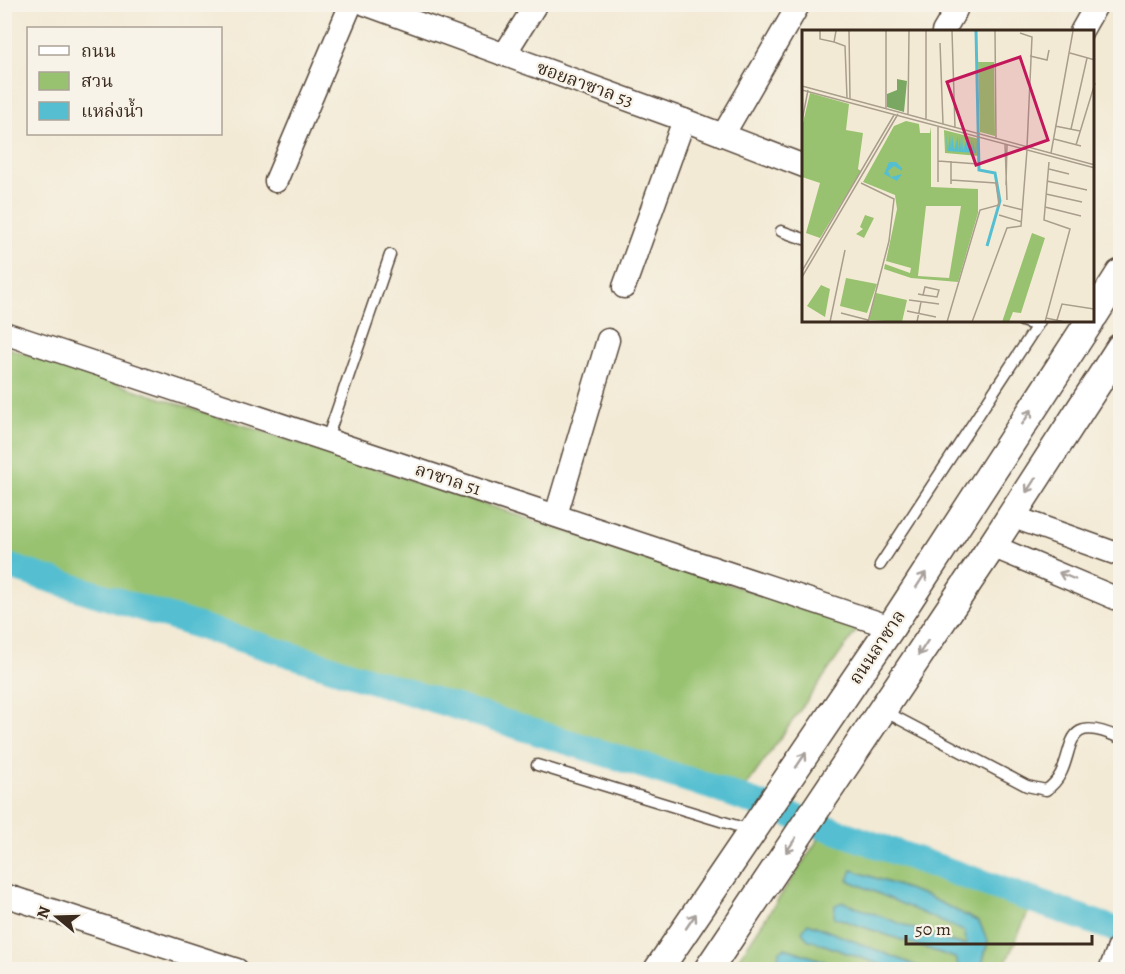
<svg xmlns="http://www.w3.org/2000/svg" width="1125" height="974" font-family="Alegreya,'Noto Serif Thai',serif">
	<rect width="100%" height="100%" fill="#f7f3e8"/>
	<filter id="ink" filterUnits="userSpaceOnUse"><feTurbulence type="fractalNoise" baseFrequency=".0167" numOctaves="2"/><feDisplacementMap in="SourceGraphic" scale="12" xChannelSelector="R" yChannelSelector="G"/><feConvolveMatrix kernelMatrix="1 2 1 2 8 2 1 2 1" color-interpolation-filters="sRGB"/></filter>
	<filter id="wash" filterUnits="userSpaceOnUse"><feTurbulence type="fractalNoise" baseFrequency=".008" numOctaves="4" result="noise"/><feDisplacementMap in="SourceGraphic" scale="24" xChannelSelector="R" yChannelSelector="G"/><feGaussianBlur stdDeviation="1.35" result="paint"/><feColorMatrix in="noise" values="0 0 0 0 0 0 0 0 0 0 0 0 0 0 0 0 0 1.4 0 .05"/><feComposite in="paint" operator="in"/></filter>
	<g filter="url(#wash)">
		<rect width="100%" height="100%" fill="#f3ead5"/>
		<g fill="#98c26f" stroke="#6a7646" stroke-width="1.5">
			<polygon points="5,347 859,627 745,788 5,556"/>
			<polygon points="821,835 1030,908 1003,969 981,969 988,941 979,922 927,896 852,870 966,932 966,945 834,917 955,958 960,969 926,969 807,939 893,969 848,969 785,948 778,959 797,969 731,970"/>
		</g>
		<g fill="#55bfd1" stroke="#487478" stroke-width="1.5">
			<polygon points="852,870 927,896 979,922 988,941 981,969 960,969 955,958 834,917 835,905 843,902 944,940 966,945 965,932 848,880"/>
			<polygon points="808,923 917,966 926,969 893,969 807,939 802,931"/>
			<polygon points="785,948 848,969 797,969 778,960 779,952"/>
		</g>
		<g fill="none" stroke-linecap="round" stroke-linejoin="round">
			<polyline stroke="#55bfd1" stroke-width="26" points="4,565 708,786 1120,931"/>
		</g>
	</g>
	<g filter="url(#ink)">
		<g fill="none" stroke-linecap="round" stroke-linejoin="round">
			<g stroke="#574739" stroke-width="13">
				<g id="service">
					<polyline points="781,231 804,239"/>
					<polyline points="1022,321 1037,326"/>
					<polyline points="327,439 390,255"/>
					<polyline points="880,565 1040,321"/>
					<path d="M882,710L1027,786L1046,790C1083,766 1051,707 1120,738"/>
					<polyline points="537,765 750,830"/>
				</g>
			</g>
			<g stroke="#574739" stroke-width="25">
				<g id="minor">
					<polyline points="365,4 684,120 804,166"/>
					<polyline points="943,32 956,10"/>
					<polyline points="1081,32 1097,4"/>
					<polyline points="504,55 536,4"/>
					<polyline points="723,135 799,4"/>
					<polyline points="276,181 351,4"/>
					<polyline points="624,287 684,120"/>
					<polyline points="4,333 891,627"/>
					<polyline points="556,515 608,340"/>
					<polyline points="1011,516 1120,555"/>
					<polyline points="992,546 1120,600"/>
					<polyline points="4,895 237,970"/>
					<polyline points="1110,970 1120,945"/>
				</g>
			</g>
			<g stroke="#574739" stroke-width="31">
				<g id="tertiary">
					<polyline points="1094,315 1120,274"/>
					<polyline points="658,970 891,627 1090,321"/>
					<polyline points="708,970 992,546 1120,348"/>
				</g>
			</g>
			<use href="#service" stroke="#fff" stroke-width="10"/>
			<use href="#minor" stroke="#fff" stroke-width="22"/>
			<use href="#tertiary" stroke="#fff" stroke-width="28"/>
		</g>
		<defs><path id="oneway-shaft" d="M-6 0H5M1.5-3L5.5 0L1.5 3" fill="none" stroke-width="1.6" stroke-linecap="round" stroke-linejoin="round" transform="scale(1.5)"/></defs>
		<g stroke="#a79f9a">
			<use href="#oneway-shaft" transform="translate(1027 417) rotate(-57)"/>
			<use href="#oneway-shaft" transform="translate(1031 485) rotate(123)"/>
			<use href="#oneway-shaft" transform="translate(1067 576) rotate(-157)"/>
			<use href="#oneway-shaft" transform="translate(921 580) rotate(-57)"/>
			<use href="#oneway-shaft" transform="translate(923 648) rotate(123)"/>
			<use href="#oneway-shaft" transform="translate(801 760) rotate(-56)"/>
			<use href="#oneway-shaft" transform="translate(791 845) rotate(124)"/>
			<use href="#oneway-shaft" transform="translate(691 921) rotate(-56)"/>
		</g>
	</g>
	<g text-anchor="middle" stroke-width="4.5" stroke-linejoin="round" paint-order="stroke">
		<g font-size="18" fill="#3b2a1e" stroke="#f7f3e8">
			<text transform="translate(585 84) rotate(20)" y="6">ซอยลาซาล 53</text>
			<text transform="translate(448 479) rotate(18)" y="6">ลาซาล 51</text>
			<text transform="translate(877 647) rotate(-56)" y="6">ถนนลาซาล</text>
		</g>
	</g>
	<g transform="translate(802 30)">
		<rect width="292" height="292" fill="#f3ead5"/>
		<path d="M176,32H192L193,106L178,102ZM8,63L47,74L44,100L61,103L56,139L59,141L18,208L4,203L18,153L0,147V97ZM104,91L117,94L118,103H128L129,97V157L176,159V183L156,252L109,248L82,239L83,234L108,243L109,238L84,231L95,179L93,165L61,152L92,96ZM124,176H159L147,248L116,246ZM142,100L177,109V126L143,123ZM63,185L72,188L62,208L54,204L61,199L58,197ZM230,203L243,208L219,283L211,282L207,292H200ZM44,248L75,254L65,283L38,276ZM19,255L28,259L23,287L5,276ZM74,263L105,270L100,292L67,290Z" fill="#98c26f" fill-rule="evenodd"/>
		<path d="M95,49L105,51L102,82L85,77V64L95,60Z" fill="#7aa862"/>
		<path d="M144,103L146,120L148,104L149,120L150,105L152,120L156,106V121L158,106L159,121L160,107L161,121L165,108L168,121L170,110V123L171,112L173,122L175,112L174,123L145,121ZM87,132H94L100,138V141L92,136L86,141L89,147L100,144L95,151L82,144Z" fill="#55bfd1"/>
		<path fill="none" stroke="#55bfd1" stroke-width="3" d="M174,1L177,140L193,143L198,171L185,216"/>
		<path fill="none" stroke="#a99d8c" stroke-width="1.5" d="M18,1V9L32,12M34,1L32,12L43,16L45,68M47,1L48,69M150,1L153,98M193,1L194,109M218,3L230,7L225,117M138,13L141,94M268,23L293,30M228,26L245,30L247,20M0,56L293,135M0,60L293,138M84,79V1M106,85L107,1M124,89V1M0,91L6,60M253,96L278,101M269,99L285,28M252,109L279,116M203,114L205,170M274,115L293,53M249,123L271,1M136,131L176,134M247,139L267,144M245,151L285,160M136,152V97M59,153L92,169L87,211L66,292M149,154V131M204,155L205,115M244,164L280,172M201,175L221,180M243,177L279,186M197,185L220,192M0,241L92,85M0,247L96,84M116,264L121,265L135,267L137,260L123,257L121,265M107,270L137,274M105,281L134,287M39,283L66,290M244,288L263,292M255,290L260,274L292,279M28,292L43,220M115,292L119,272M145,292L178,180L197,175L194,153L149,150M170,292L205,198L219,196L225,120M243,292L268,199L242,190L247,132"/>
		<path fill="#c2185b" fill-opacity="0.15" stroke="#c2185b" stroke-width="3" d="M218,27L246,110L174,135L145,52Z"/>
		<rect width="292" height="292" fill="none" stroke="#3b2a1e" stroke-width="3"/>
	</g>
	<rect width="1125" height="974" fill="none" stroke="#f7f3e8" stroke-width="24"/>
	<rect x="27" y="27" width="195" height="108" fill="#f7f3e8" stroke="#aca397" stroke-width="1.5"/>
	<rect x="39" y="46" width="30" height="9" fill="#ffffff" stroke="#aca397" stroke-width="1.5"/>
	<text x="81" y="57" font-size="18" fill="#3b2a1e">ถนน</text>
	<rect x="39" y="72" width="30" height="18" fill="#98c26f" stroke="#aca397" stroke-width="1.5"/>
	<text x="81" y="87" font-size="18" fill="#3b2a1e">สวน</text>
	<rect x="39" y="102" width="30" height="18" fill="#55bfd1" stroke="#aca397" stroke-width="1.5"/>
	<text x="81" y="117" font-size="18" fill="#3b2a1e">แหล่งน้ำ</text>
	<g transform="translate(57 917) rotate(289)" stroke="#f7f3e8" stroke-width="4.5" paint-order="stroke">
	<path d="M0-4.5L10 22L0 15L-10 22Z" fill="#3b2a1e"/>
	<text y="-9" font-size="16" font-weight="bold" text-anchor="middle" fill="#3b2a1e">N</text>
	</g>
	<path d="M906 935v9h186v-9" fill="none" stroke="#3b2a1e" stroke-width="3"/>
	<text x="915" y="935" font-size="18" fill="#3b2a1e" stroke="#f7f3e8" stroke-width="4.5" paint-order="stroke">50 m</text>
</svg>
